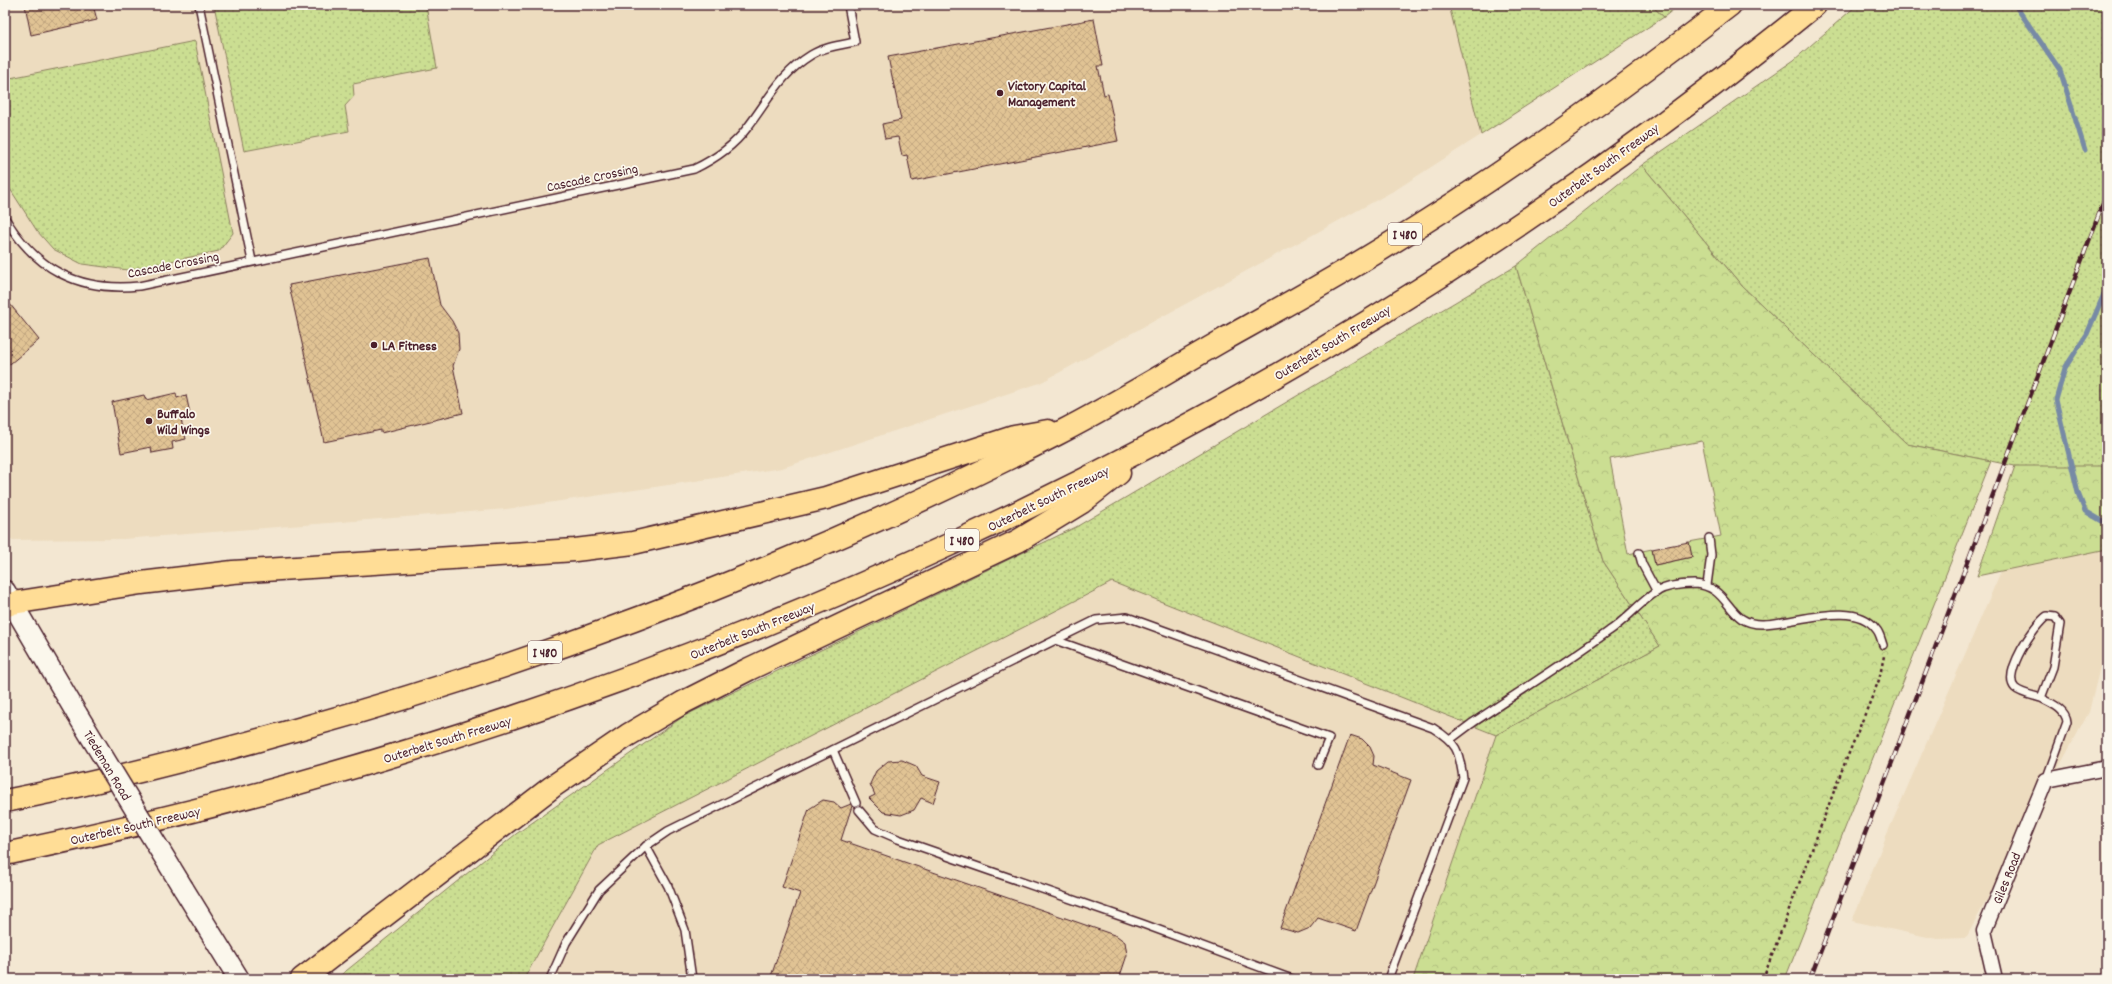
<svg xmlns="http://www.w3.org/2000/svg" width="2112" height="984" font-family="Dekko,sans-serif">
	<defs>
		<pattern id="grass-dots" width="8" height="8" patternUnits="userSpaceOnUse"><rect width="8" height="8" fill="#cbde92"/><path d="M2 2h.1M6 6h.1" fill="none" stroke="#b0be7e" stroke-width="1.8" stroke-linecap="round"/></pattern>
		<pattern id="forest-crowns" width="20" height="18" patternUnits="userSpaceOnUse"><rect width="20" height="18" fill="#cbde92"/><path d="M2 6a3 3 0 1 1 6 0M12 15a3 3 0 1 1 6 0" fill="none" stroke="#b0be7e"/></pattern>
		<pattern id="wetland-marsh" width="20" height="14" patternUnits="userSpaceOnUse"><rect width="20" height="14" fill="#cbde92"/><path d="M1 5h8M5 5V1M11 12h8M15 12V8" fill="none" stroke="#b0be7e"/></pattern>
		<pattern id="building-cross-hatch" width="8" height="8" patternUnits="userSpaceOnUse"><rect width="8" height="8" fill="#e0c394"/><path d="M0 0l8 8M0 8l8-8" fill="none" stroke="#c2a780"/></pattern>
	</defs>
	<rect width="100%" height="100%" fill="#f3e7d2"/>
	<filter id="ink" filterUnits="userSpaceOnUse"><feTurbulence type="fractalNoise" baseFrequency=".025" numOctaves="2"/><feDisplacementMap in="SourceGraphic" scale="8" xChannelSelector="R" yChannelSelector="G"/><feConvolveMatrix kernelMatrix="1 2 1 2 8 2 1 2 1" color-interpolation-filters="sRGB"/></filter>
	<g filter="url(#ink)">
		<g fill="#eddcbf">
			<polygon points="5,5 1653,5 1664,17 1397,189 1040,383 782,468 507,509 123,539 5,540"/>
			<polygon points="2107,467 2107,638 2089,712 1966,938 1937,939 1852,921 1887,834 2044,472"/>
			<polygon points="1112,582 1496,735 1413,979 524,979 598,845"/>
		</g>
		<g fill="url(#grass-dots)" stroke="#8a7e5e">
			<polygon points="214,5 426,5 437,68 353,84 354,96 345,106 349,131 244,151"/>
			<polygon points="1449,5 1651,5 1664,17 1481,135"/>
			<polygon points="1857,5 2107,5 2107,467 2044,472 1907,444 1742,286 1642,165 1794,60"/>
			<polygon points="195,41 233,233 219,251 128,270 82,264 53,249 37,231 5,181 5,79"/>
			<polygon points="1516,266 1603,561 1660,646 1496,735 1112,582 598,845 524,979 336,979 516,834 684,716 1076,527"/>
		</g>
		<g fill="url(#forest-crowns)" stroke="#8a7e5e" fill-rule="evenodd">
			<path d="M1642,165L1742,286L1907,444L1991,461L1785,979H1413L1496,735L1660,646L1603,561L1516,266ZM1702,441L1721,536L1689,542L1692,557L1655,565L1652,549L1628,554L1610,459Z"/>
			<polygon points="2015,466 2107,466 2107,549 1977,576"/>
		</g>
		<polygon fill="url(#wetland-marsh)" stroke="#8a7e5e" points="1651,5 1679,5 1664,17"/>
		<g fill="none" stroke-linecap="round" stroke-linejoin="round">
			<g stroke="#778aa5" stroke-width="5">
				<polyline points="2015,5 2060,70 2085,150"/>
				<polyline points="2107,287 2087,334 2065,368 2056,400 2078,493 2085,511 2102,521 2107,520"/>
			</g>
		</g>
		<g fill="url(#building-cross-hatch)" stroke="#4a1f2b">
			<polygon points="25,5 93,5 97,20 31,35"/>
			<polygon points="1094,19 1103,66 1098,66 1104,95 1108,94 1118,141 912,181 907,155 902,156 898,137 885,139 882,124 901,120 888,57"/>
			<polygon points="430,258 440,305 452,321 458,333 459,349 453,366 463,413 381,433 381,430 324,442 289,285"/>
			<polygon points="5,298 39,340 5,368"/>
			<polygon points="176,393 177,398 186,395 191,418 181,420 186,439 172,442 173,449 152,453 151,447 121,453 112,402 144,395 146,400"/>
			<polygon points="1689,542 1692,557 1655,565 1652,549"/>
			<polygon points="1350,735 1362,739 1370,747 1374,756 1373,765 1411,780 1356,931 1318,918 1310,928 1298,933 1280,928"/>
			<polygon points="902,760 916,766 922,776 940,782 933,803 921,798 914,810 901,815 883,812 869,798 875,795 870,784 876,771 888,761"/>
			<polygon points="823,800 834,802 841,808 851,804 852,806 841,840 1117,936 1125,942 1127,955 1119,979 770,979 800,893 782,887 809,809"/>
		</g>
		<g fill="none" stroke-linecap="round" stroke-linejoin="round">
			<g stroke="#4a1f2b" stroke-width="10">
				<g id="service">
					<polyline points="199,5 252,261"/>
					<path d="M5,218C36,270 79,292 139,286L694,169C715,159 733,147 747,128C768,101 780,74 811,55C824,47 840,45 855,42L848,5"/>
					<polyline points="1639,553 1642,564 1657,592"/>
					<polyline points="1707,585 1711,555 1709,538"/>
					<polyline points="1055,640 1329,738 1318,765"/>
					<path d="M2041,698C2034,696 2020,693 2015,688C2001,674 2035,624 2047,616L2055,617L2060,624L2053,667L2041,698C2051,703 2066,709 2067,722L2046,780"/>
					<path d="M1451,739L1471,724C1517,693 1564,664 1609,631C1626,620 1639,603 1656,592C1666,586 1682,584 1694,584C1732,586 1725,625 1763,624C1794,624 1855,599 1876,629C1880,633 1881,640 1883,645"/>
					<polyline points="833,750 856,803"/>
					<polyline points="859,810 875,829 898,839 1143,924 1292,979"/>
					<polyline points="646,846 668,886 685,930 692,979"/>
					<path d="M550,979L566,943L599,890L646,846L668,831L1096,620L1127,617L1433,728C1457,743 1459,750 1463,778L1388,979"/>
				</g>
			</g>
			<g stroke="#4a1f2b" stroke-width="17">
				<polyline id="minor" points="1995,979 1984,931 2046,780 2107,768"/>
			</g>
			<g stroke="#4a1f2b" stroke-width="23">
				<g id="secondary">
					<polyline points="5,591 77,714"/>
					<polyline points="183,888 239,979"/>
				</g>
			</g>
			<g stroke="#4a1f2b" stroke-width="25">
				<g id="motorway">
					<polyline points="5,606 13,603 141,583 233,572 575,550 633,543 826,498 1014,437 1048,431"/>
					<path d="M5,801C103,782 199,757 295,730C558,657 814,558 1057,434C1114,405 1169,371 1225,339C1275,311 1326,283 1375,253C1499,178 1617,93 1730,5"/>
					<path d="M5,854C670,716 1288,435 1815,5"/>
					<polyline points="302,979 552,787 628,735 684,702 749,669 1018,541 1082,502 1119,473"/>
				</g>
			</g>
			<polyline stroke="#4a1f2b" stroke-width="2.5" stroke-dasharray="3 3" stroke-linecap="butt" points="1763,979 1842,770 1879,680 1884,656"/>
			<use href="#service" stroke="#fbf7ec" stroke-width="7"/>
			<use href="#minor" stroke="#fbf7ec" stroke-width="14"/>
			<use href="#secondary" stroke="#fbf7ec" stroke-width="20"/>
			<use href="#motorway" stroke="#ffdd96" stroke-width="22"/>
			<g stroke="#4a1f2b" stroke-width="4.5">
				<polyline id="rail" points="1810,979 2107,193"/>
			</g>
			<use href="#rail" stroke="#fbf7ec" stroke-width="3" stroke-dasharray="9" stroke-linecap="butt"/>
			<g stroke="#4a1f2b" stroke-width="23" stroke-linecap="butt">
				<polyline id="secondary-bridge" points="77,714 183,888"/>
			</g>
			<use href="#secondary-bridge" stroke="#fbf7ec" stroke-width="20"/>
		</g>
	</g>
	<g fill="#4a1f2b" stroke="#fbf7ec" stroke-width="1.5">
		<circle cx="1000" cy="93" r="4"/>
		<circle cx="374" cy="345" r="4"/>
		<circle cx="149" cy="421" r="4"/>
	</g>
	<g text-anchor="middle" stroke-width="3.5" stroke-linejoin="round" paint-order="stroke">
		<g fill="#fbf7ec" stroke="#7f6065" stroke-width="1">
			<rect x="1388" y="223" width="34" height="22" rx="3"/>
			<rect x="945" y="529" width="34" height="22" rx="3"/>
			<rect x="528" y="641" width="34" height="22" rx="3"/>
		</g>
		<g font-size="13" font-weight="bold" fill="#4a1f2b">
			<text x="1405" y="239">I 480</text>
			<text x="962" y="545">I 480</text>
			<text x="545" y="657">I 480</text>
		</g>
		<g font-size="14" font-weight="bold" fill="#4a1f2b" stroke="#fbf7ec" text-anchor="start">
			<text x="1008" y="90">Victory Capital<tspan x="1008" dy="16">Management</tspan></text>
			<text x="382" y="350">LA Fitness</text>
			<text x="157" y="418">Buffalo<tspan x="157" dy="16">Wild Wings</tspan></text>
		</g>
		<g font-size="14" fill="#4a1f2b" stroke="#fbf7ec">
			<text transform="translate(1603 165) rotate(-36)" y="5">Outerbelt South Freeway</text>
			<text transform="translate(592 177) rotate(-12)" y="5">Cascade Crossing</text>
			<text transform="translate(173 264) rotate(-11)" y="5">Cascade Crossing</text>
			<text transform="translate(1332 342) rotate(-31)" y="5">Outerbelt South Freeway</text>
			<text transform="translate(1048 498) rotate(-26)" y="5">Outerbelt South Freeway</text>
			<text transform="translate(752 630) rotate(-22)" y="5">Outerbelt South Freeway</text>
			<text transform="translate(447 739) rotate(-17)" y="5">Outerbelt South Freeway</text>
			<text transform="translate(108 765) rotate(59)" y="5">Tiedeman Road</text>
			<text transform="translate(135 825) rotate(-13)" y="5">Outerbelt South Freeway</text>
			<text transform="translate(2006 878) rotate(-68)" y="5">Giles Road</text>
		</g>
	</g>
	<rect width="2112" height="984" fill="none" stroke="#fbf7ec" stroke-width="20"/>
	<rect x="10" y="10" width="2092" height="964" fill="none" stroke="#4a1f2b" stroke-width="1.5" filter="url(#ink)"/>
</svg>
